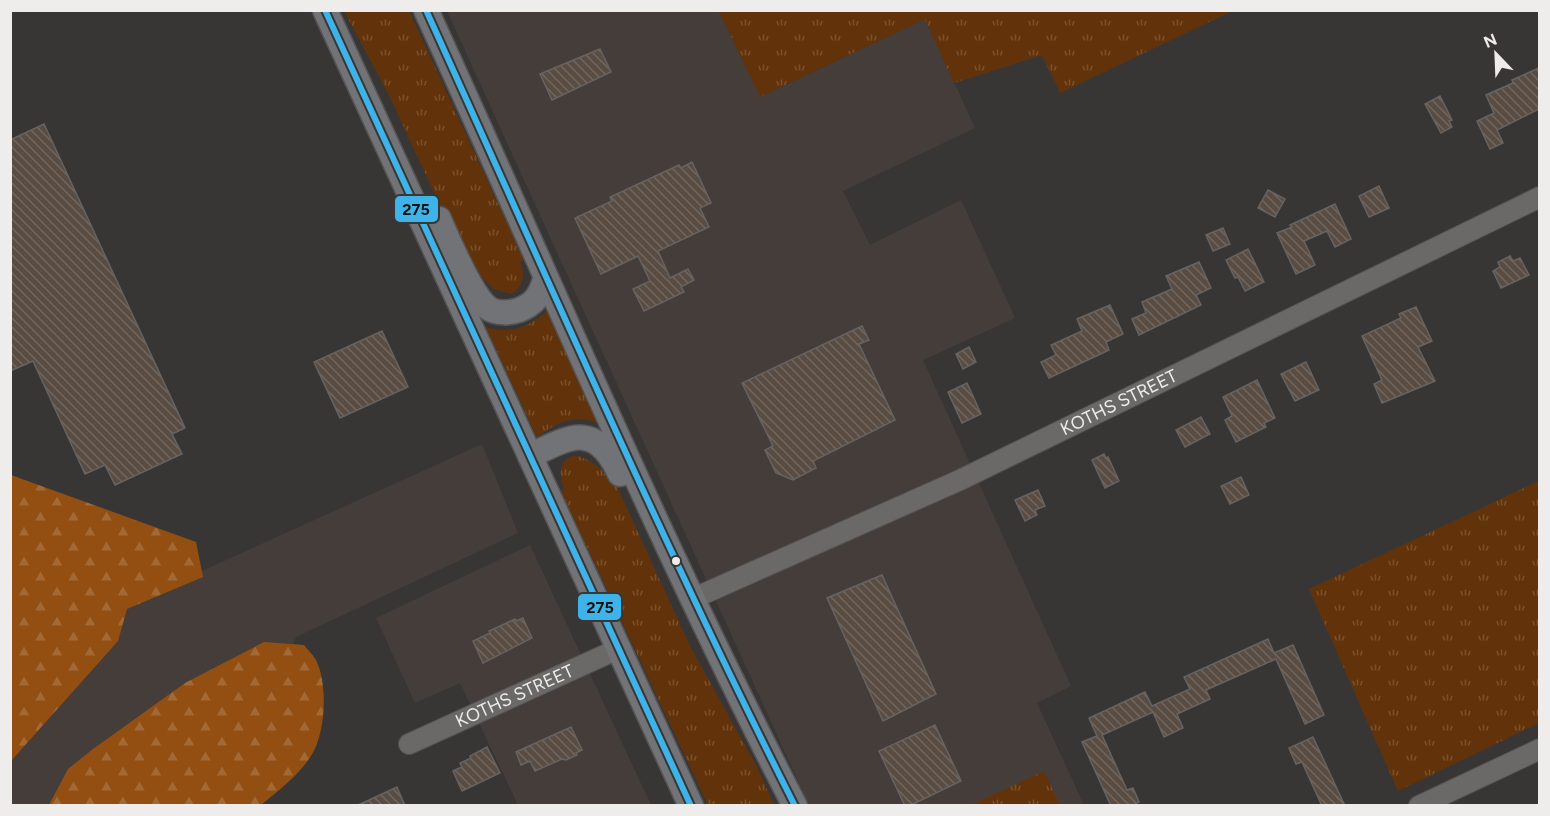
<svg xmlns="http://www.w3.org/2000/svg" width="1550" height="816" font-family="Figtree,sans-serif">
	<defs>
		<pattern id="grass-tufts" width="24" height="20" patternUnits="userSpaceOnUse" patternTransform="scale(1.5)"><rect width="24" height="20" fill="#62330a"/><path d="M3 7l-1-3M5 7V3M7 7l1-3M15 17l-1-3M17 17v-4M19 17l1-3" fill="none" stroke="#79512e"/></pattern>
		<pattern id="forest-firs" width="22" height="20" patternUnits="userSpaceOnUse" patternTransform="scale(1.5)"><rect width="22" height="20" fill="#934f12"/><path d="M5 1l3.5 6h-7zM16 11l3.5 6h-7z" fill="#a26935"/></pattern>
		<pattern id="building-back-hatch" width="6" height="6" patternUnits="userSpaceOnUse" patternTransform="scale(1.5)"><rect width="6" height="6" fill="#594c43"/><path d="M-1 5l2 2M0 0l6 6M5-1l2 2" fill="none" stroke="#71665e"/></pattern>
	</defs>
	<rect width="100%" height="100%" fill="#383635"/>
	<g fill="#453d39">
		<polygon points="447,11 719,11 760,97 925,19 975,128 843,191 870,245 961,200 1015,318 923,360 1071,686 1037,703 1084,805 809,805"/>
		<polygon points="482,444 518,533 296,637 293,643 315,717 112,806 11,805 10,728 129,604"/>
		<polygon points="530,545 651,805 518,805 460,683 415,703 376,618"/>
	</g>
	<g fill="url(#grass-tufts)">
		<path d="M344,11H409L524,260L520,262C526,276 523,286 511,294L494,289L467,264L390,97Z"/>
		<polygon points="719,11 1232,11 1060,93 1042,55 954,83 925,19 760,97"/>
		<path d="M547,311L598,423C574,413 556,423 537,437L486,327C511,335 528,327 547,311Z"/>
		<path d="M573,456C591,457 602,469 612,483L615,482L690,646L757,767L774,805H708L561,491L564,489C559,476 558,461 573,456Z"/>
		<polygon points="1539,481 1539,723 1398,791 1309,589"/>
		<polygon points="1044,771 1060,805 971,805"/>
	</g>
	<g fill="url(#forest-firs)">
		<polygon points="11,475 196,542 203,577 127,609 118,641 11,761"/>
		<path d="M264,642L304,645C308,650 313,655 316,660C328,684 326,733 311,756C298,776 279,790 261,805H49L68,769L93,749L185,683Z"/>
	</g>
	<g fill="url(#building-back-hatch)" stroke="#656463" stroke-width="1.5">
		<polygon points="600,49 611,72 552,100 540,74"/>
		<polygon points="1539,68 1539,109 1497,130 1503,143 1490,149 1477,121 1494,113 1486,95 1513,83 1512,80"/>
		<polygon points="1440,96 1452,120 1449,121 1452,127 1441,133 1425,104"/>
		<polygon points="44,124 185,428 172,434 182,454 115,485 105,465 85,474 33,361 10,371 10,140"/>
		<polygon points="692,162 711,203 700,208 709,227 658,251 670,278 688,269 694,280 681,287 684,292 644,311 633,289 650,281 638,256 601,274 575,218 612,201 610,197 679,165 681,168"/>
		<polygon points="1379,186 1389,208 1369,217 1359,196"/>
		<polygon points="1268,190 1285,199 1275,217 1258,208"/>
		<polygon points="1335,204 1351,239 1335,247 1327,231 1304,241 1315,265 1296,274 1277,233 1292,227 1290,225"/>
		<polygon points="1223,228 1230,244 1213,251 1206,235"/>
		<polygon points="1248,249 1264,282 1245,291 1238,277 1235,278 1226,260"/>
		<polygon points="1510,256 1513,261 1520,258 1529,275 1501,288 1493,271 1500,267 1498,262"/>
		<polygon points="1199,262 1211,288 1196,295 1201,305 1139,335 1132,319 1146,313 1142,302 1172,289 1166,276"/>
		<polygon points="1110,305 1123,334 1106,342 1109,350 1049,378 1041,362 1056,355 1051,345 1082,331 1077,319"/>
		<polygon points="1416,307 1432,341 1418,347 1435,381 1382,403 1374,384 1382,380 1362,336 1401,318 1399,314"/>
		<polygon points="862,326 869,340 859,344 895,420 813,461 816,468 793,480 776,473 765,450 773,446 742,383"/>
		<polygon points="382,331 408,387 340,418 314,362"/>
		<polygon points="969,347 976,362 963,369 956,354"/>
		<polygon points="1306,362 1319,390 1295,401 1281,374"/>
		<polygon points="1257,380 1275,418 1264,423 1266,427 1236,442 1225,420 1232,416 1223,397"/>
		<polygon points="967,383 981,414 962,423 948,392"/>
		<polygon points="1201,417 1210,434 1185,447 1176,430"/>
		<polygon points="1104,454 1106,458 1108,457 1119,481 1105,488 1092,460"/>
		<polygon points="1241,477 1249,495 1230,504 1221,486"/>
		<polygon points="1038,490 1045,506 1035,510 1037,515 1025,521 1015,500"/>
		<polygon points="882,575 936,694 883,721 827,598"/>
		<polygon points="523,618 532,638 483,663 473,641 490,633 489,631 515,619 516,621"/>
		<polygon points="1268,639 1274,653 1293,645 1324,715 1305,724 1276,659 1206,690 1210,699 1177,714 1183,728 1164,737 1153,712 1102,735 1127,790 1133,788 1139,802 1131,806 1111,806 1082,742 1097,736 1089,718 1145,692 1152,706 1190,689 1184,677"/>
		<polygon points="935,725 961,781 909,806 905,806 879,751"/>
		<polygon points="571,727 582,750 576,753 577,755 566,760 562,759 535,771 530,761 521,765 516,752"/>
		<polygon points="1313,737 1345,806 1322,806 1302,762 1296,764 1289,748"/>
		<polygon points="487,747 500,773 462,791 453,771 462,767 460,763 471,758 470,756"/>
		<polygon points="397,787 405,806 356,806"/>
	</g>
	<g fill="none" stroke-linecap="round" stroke-linejoin="round">
		<g stroke="#555353" stroke-width="22">
			<g id="minor">
				<path id="s1" d="M692,599L960,480L1540,197"/>
				<path id="s2" d="M409,744L618,649"/>
				<polyline points="1419,806 1540,749"/>
			</g>
		</g>
		<g stroke="#555353" stroke-width="27">
			<g id="major">
				<polyline points="325,10 691,806"/>
				<path d="M426,10C548,276 660,546 795,806"/>
				<path d="M439,219C448,240 472,296 488,308C496,314 511,313 519,310C535,304 540,295 545,280"/>
				<path d="M530,456C572,435 596,422 620,474"/>
			</g>
		</g>
		<use href="#minor" stroke="#6a6968" stroke-width="20"/>
		<use href="#major" stroke="#717377" stroke-width="24"/>
		<g stroke="#393634" stroke-width="10">
			<g id="bus-1">
				<polyline points="325,10 691,806"/>
				<path d="M426,10C547,277 663,545 795,806"/>
			</g>
		</g>
		<use href="#bus-1" stroke="#3db3e9" stroke-width="6"/>
	</g>
	<circle fill="#efedec" stroke="#393634" stroke-width="2" cx="676" cy="561" r="5"/>
	<g text-anchor="middle" stroke-width="6" stroke-linejoin="round" paint-order="stroke">
		<g font-size="18" fill="#efedec" stroke="#393634">
			<text dy="6" stroke="none"><textPath href="#s1" startOffset="470">KOTHS STREET</textPath></text>
			<text dy="6" stroke="none"><textPath href="#s2" startOffset="116">KOTHS STREET</textPath></text>
		</g>
	</g>
	<g stroke="#393634" stroke-width="2">
		<rect x="394" y="195" width="45" height="28" rx="6" fill="#3db3e9"/>
		<rect x="577" y="593" width="45" height="28" rx="6" fill="#3db3e9"/>
	</g>
	<g font-size="16" text-anchor="middle" font-weight="bold" fill="#111">
		<text x="416" y="215">275</text>
		<text x="600" y="613">275</text>
	</g>
	<rect width="1550" height="816" fill="none" stroke="#efedec" stroke-width="24"/>
	<g transform="translate(1496 54) rotate(337)" stroke="#393634" stroke-width="4.5" paint-order="stroke">
	<path d="M0-4.5L10 22L0 15L-10 22Z" fill="#efedec"/>
	<text y="-9" font-size="16" font-weight="bold" text-anchor="middle" fill="#efedec">N</text>
	</g>
</svg>
